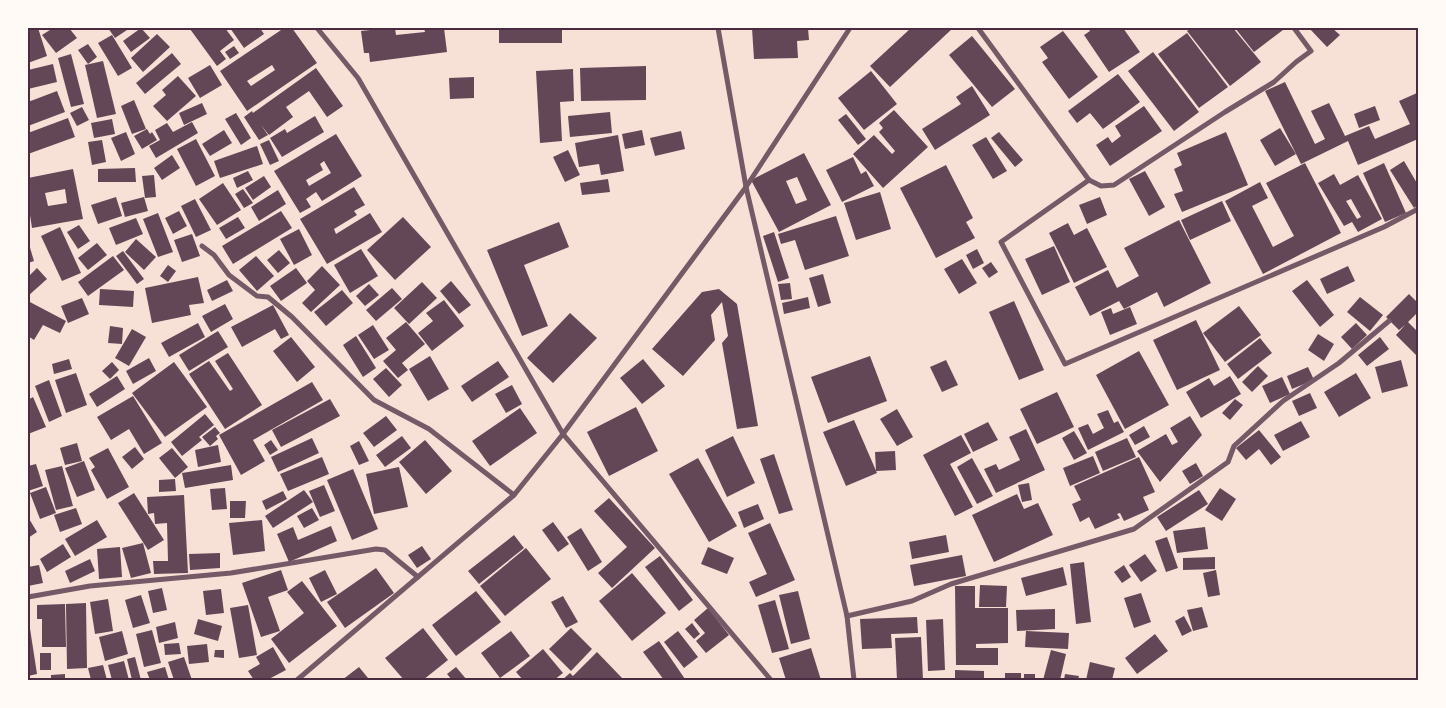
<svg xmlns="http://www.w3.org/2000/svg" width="1446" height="708" font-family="Rubik,sans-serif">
	<rect width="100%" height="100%" fill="#f7e1d7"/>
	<g fill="#644757" fill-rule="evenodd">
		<polygon points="28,28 38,28 47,56 28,63"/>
		<polygon points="53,28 69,28 77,38 56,53 42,35"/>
		<polygon points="108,28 130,28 115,38"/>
		<polygon points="141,28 150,38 131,52 123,41"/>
		<polygon points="193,28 225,28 234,40 220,51 226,59 217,66 190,29"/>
		<polygon points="230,28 260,28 264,34 244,48"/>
		<path d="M284,28H292L317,63L247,111L220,71ZM272,65L275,70L251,86L247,81Z"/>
		<polygon points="389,28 395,28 396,35 425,32 424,28 444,28 447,52 370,62 369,53 364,53 361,31"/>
		<rect x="499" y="28" width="63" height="15"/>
		<polygon points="752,28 808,28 809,40 797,41 798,58 754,59"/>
		<polygon points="911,28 953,28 890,87 870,66"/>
		<polygon points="1088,28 1123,28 1140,52 1109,72 1084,35 1090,31"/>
		<polygon points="1192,28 1233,28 1261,62 1230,86 1187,31"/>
		<polygon points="1235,28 1281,28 1283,30 1254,52"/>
		<polygon points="1309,28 1332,28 1340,35 1327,47"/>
		<polygon points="1063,31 1098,77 1069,99 1042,62 1048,58 1040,47"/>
		<polygon points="1187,33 1228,87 1199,108 1158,54"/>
		<polygon points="157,34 170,47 143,72 131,58"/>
		<polygon points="112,35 132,68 118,76 98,43"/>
		<polygon points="972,36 1015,89 992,107 949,55"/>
		<polygon points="88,44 97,57 88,64 78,50"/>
		<polygon points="234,46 239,53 230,59 225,52"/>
		<polygon points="1153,52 1199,112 1174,131 1128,71"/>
		<polygon points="172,53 181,64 145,94 136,83"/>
		<polygon points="71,54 84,104 71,107 58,58"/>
		<polygon points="103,61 116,114 97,118 85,65"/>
		<polygon points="53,64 57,82 28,89 28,70"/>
		<polygon points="210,65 222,85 200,98 188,78"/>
		<polygon points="646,66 646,100 581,101 580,68"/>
		<polygon points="316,68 343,106 327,117 309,91 286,107 293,117 269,135 261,125 268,135 259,140 244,117 252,111 253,113"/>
		<polygon points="573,69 574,101 560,102 562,141 540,143 536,71"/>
		<polygon points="871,71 897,104 864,130 838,98"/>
		<polygon points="1118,74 1140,102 1103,129 1090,113 1077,123 1068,111"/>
		<polygon points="178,76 196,96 167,121 153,106 166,95 162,90"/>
		<polygon points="474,77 474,98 450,99 449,78"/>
		<polygon points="1285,82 1315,144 1325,139 1311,111 1329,103 1345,136 1369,126 1375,139 1410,124 1399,101 1417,93 1418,97 1418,139 1358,165 1348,141 1301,164 1265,91"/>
		<polygon points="972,86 990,115 935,150 922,129 961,104 956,97"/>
		<polygon points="57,91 65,112 28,126 28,102"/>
		<polygon points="134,100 146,129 132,134 121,106"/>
		<polygon points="202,103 207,114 184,125 179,113"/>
		<polygon points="1144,106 1162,131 1110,166 1096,145 1108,137 1112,143 1121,136 1115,126"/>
		<polygon points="1375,106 1380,120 1359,128 1354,114"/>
		<polygon points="82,107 89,120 77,126 70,113"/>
		<polygon points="894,110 928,147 883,188 853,154 874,135 892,154 895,151 879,132 883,128 879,123"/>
		<polygon points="610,112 612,133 570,137 568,116"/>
		<polygon points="236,113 251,138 241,145 225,119"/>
		<polygon points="846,114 866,139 858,145 838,120"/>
		<polygon points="315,116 324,132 282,157 270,138 285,129 287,133"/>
		<polygon points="68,118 75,137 28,154 28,133"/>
		<polygon points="112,119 115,134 94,138 91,123"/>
		<polygon points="192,122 198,133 156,158 149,146 160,140 155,130 167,123 173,132"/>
		<polygon points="1280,128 1296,154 1275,166 1260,140"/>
		<polygon points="147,129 150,134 152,132 157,140 142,149 134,136"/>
		<polygon points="224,130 232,143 210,156 202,144"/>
		<polygon points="642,130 645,145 625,149 622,134"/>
		<polygon points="681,131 685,149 655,156 650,138"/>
		<polygon points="126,132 135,154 121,161 111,138"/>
		<polygon points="999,132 1023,160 1015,167 991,138"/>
		<polygon points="1226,132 1248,185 1182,212 1174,194 1183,191 1174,169 1182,165 1177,153"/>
		<path d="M336,134L362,176L322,201L316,192L306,199L311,207L300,213L274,171ZM324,161L331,173L309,186L306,180L323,170L320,164Z"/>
		<polygon points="618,135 624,171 601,175 599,164 579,167 575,143"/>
		<polygon points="986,137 1007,171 993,179 972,145"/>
		<polygon points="196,139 215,176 196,186 177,149"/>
		<polygon points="102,140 106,162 92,165 88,142"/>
		<polygon points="269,140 279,161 270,165 260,144"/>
		<polygon points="257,146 263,164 220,178 214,161"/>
		<polygon points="568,150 580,175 565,182 553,157"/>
		<path d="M804,153L831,205L779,232L751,180ZM797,177L807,200L796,204L786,181Z"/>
		<polygon points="172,155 180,168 162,180 154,168"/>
		<polygon points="853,157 861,174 866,171 874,186 842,202 826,170"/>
		<polygon points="1404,161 1418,185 1418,205 1414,208 1390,170"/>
		<polygon points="1305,163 1341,233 1263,274 1225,201 1260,182 1268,198 1252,206 1273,247 1294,236 1266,183"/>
		<polygon points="1384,163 1406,213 1385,222 1363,173"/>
		<polygon points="946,165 973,218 966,222 975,238 936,258 900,188"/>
		<polygon points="135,168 136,182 98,182 98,169"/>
		<path d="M73,169L83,219L32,228L28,202V178ZM65,189L67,203L48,206L45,193Z"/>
		<polygon points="248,171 253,180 237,188 233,178"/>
		<polygon points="1145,171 1165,207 1149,216 1129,179"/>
		<path d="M1334,174L1340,185L1358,175L1382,219L1358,232L1352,222L1344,226L1318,183ZM1351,199L1361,217L1357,219L1346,201Z"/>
		<polygon points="154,175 156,197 145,198 142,176"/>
		<polygon points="264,176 271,187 253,200 245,188"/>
		<polygon points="608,179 610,192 582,195 580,183"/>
		<polygon points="223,183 241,210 217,225 199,199"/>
		<polygon points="354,187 365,205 354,211 357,215 334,229 336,234 370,213 382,232 327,264 300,219"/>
		<polygon points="243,189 253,203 244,208 235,194"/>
		<polygon points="278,190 286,204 259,221 251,207"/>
		<polygon points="880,192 891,229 856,240 844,203"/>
		<polygon points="116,197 122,216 98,224 91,205"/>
		<polygon points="144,197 148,211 125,217 121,203"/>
		<polygon points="1100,197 1107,215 1087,224 1079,205"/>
		<polygon points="195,199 211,230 196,237 181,206"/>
		<polygon points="1222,201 1231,221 1190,240 1181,220"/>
		<polygon points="179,211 187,226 173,234 165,218"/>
		<polygon points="281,211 292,228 233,264 222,246"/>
		<polygon points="158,213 173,252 158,257 143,219"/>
		<polygon points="836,216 849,256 805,270 795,240 781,244 778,234"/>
		<polygon points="238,217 245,228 226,239 219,228"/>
		<polygon points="403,217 431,247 395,280 367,250"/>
		<polygon points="136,218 143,234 116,245 109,228"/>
		<polygon points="1179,220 1211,283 1164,307 1157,292 1124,309 1119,301 1090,316 1075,287 1108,270 1117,288 1139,276 1124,248"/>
		<polygon points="559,222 569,247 524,265 548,326 522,336 487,250"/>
		<polygon points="1068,223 1074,235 1087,228 1107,267 1074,283 1049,233"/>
		<polygon points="79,225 90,241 78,249 67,232"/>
		<polygon points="60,227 81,273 62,281 41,236"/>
		<polygon points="299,229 312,255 294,265 280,239"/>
		<polygon points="774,232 789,278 778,282 763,236"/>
		<polygon points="192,234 200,256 182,262 174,240"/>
		<polygon points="136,239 156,257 144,270 125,252"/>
		<polygon points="28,241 34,261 28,263"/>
		<polygon points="97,243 107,255 88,270 78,258"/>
		<polygon points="1054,246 1070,282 1042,295 1025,259"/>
		<polygon points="361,249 378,276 350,293 334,265"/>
		<polygon points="977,249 984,263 973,269 966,255"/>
		<polygon points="279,250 290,263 278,273 267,260"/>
		<polygon points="123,251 144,279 137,284 116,256"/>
		<polygon points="113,256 124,270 88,296 78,282"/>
		<polygon points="256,256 274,276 257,291 239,270"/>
		<polygon points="962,259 977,283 959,294 944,269"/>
		<polygon points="991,262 998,272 989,278 982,268"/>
		<polygon points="168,265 176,271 168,282 160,276"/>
		<polygon points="322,266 340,285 311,312 302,303 315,290 307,281"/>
		<polygon points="1348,266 1355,281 1327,294 1320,279"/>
		<polygon points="37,268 47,279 28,296 28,277"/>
		<polygon points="296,268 307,283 281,301 270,286"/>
		<polygon points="823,274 831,303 818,307 809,278"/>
		<polygon points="198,277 204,303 189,305 191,315 152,323 145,288"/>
		<polygon points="227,280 233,291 212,301 207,290"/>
		<polygon points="1307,280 1334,315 1320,327 1292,291"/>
		<polygon points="451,281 471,305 459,314 440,291"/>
		<polygon points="422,282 437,298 409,324 394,308"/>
		<polygon points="790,283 792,299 781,300 778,284"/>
		<polygon points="369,284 379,295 365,306 356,296"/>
		<polygon points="392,288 402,299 376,321 366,310"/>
		<polygon points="100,289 134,291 133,307 99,305"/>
		<polygon points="719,289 737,304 758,426 737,429 722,343 728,336 722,302 711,315 715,340 683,376 652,349 702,292"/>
		<polygon points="342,290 353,303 326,326 314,312"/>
		<polygon points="1409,294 1418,303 1418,312 1408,322 1418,332 1418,357 1396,335 1405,325 1399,330 1386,317"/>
		<polygon points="808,297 810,308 784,314 782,303"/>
		<polygon points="1360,297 1383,315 1370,331 1347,312"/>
		<polygon points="82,298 89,314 68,323 61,306"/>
		<polygon points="444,300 464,326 432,351 418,333 433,321 426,313"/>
		<polygon points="28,301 66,321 60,333 43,325 34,340 28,336"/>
		<polygon points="1014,301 1044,370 1019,380 989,312"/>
		<polygon points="225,304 233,319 211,332 202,316"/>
		<polygon points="273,305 289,335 281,339 275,329 242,347 231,327"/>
		<polygon points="1239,306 1261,335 1225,362 1203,333"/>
		<polygon points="1130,307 1137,324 1110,335 1101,312 1111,308 1113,314"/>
		<polygon points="570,313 597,338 553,383 527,358"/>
		<polygon points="1196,320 1220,370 1177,390 1153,340"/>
		<polygon points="406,322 425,344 402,363 408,370 398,378 383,361 396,350 386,338"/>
		<polygon points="198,323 205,337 169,357 161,343"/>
		<polygon points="1356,323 1367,335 1352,349 1341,337"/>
		<polygon points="373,325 389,350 374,359 358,335"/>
		<polygon points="110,326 123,328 122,344 108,343"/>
		<polygon points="132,329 146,337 129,366 115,358"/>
		<polygon points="218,331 228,347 189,371 179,355"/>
		<polygon points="1318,334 1334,344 1324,361 1308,350"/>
		<polygon points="356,336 376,368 363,377 343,345"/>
		<polygon points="291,337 315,367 297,382 273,351"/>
		<polygon points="1380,337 1389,349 1367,366 1358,355"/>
		<polygon points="1260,338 1272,353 1238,379 1227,364"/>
		<polygon points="1139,351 1169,405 1125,429 1096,375"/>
		<polygon points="228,353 262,405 225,429 189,374 209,361 230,391 233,389 215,361"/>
		<polygon points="430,356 449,389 428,401 409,369"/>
		<polygon points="870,356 887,401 828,423 811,377"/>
		<polygon points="149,358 156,371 133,384 126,371"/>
		<polygon points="69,359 72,369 54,374 52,364"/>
		<polygon points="643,359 665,386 642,404 620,378"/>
		<polygon points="946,360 958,385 942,392 930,367"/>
		<polygon points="1401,360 1408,386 1382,393 1375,367"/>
		<polygon points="498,361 509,377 472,402 461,386"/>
		<polygon points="112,362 119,370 110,379 102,371"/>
		<polygon points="174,362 207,407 165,437 132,393"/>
		<polygon points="1258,366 1268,376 1252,392 1242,382"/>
		<polygon points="1308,367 1314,380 1292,389 1287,376"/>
		<polygon points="386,368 402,385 389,397 373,379"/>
		<polygon points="76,373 87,405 66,413 55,380"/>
		<polygon points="1356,373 1371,398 1339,417 1324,392"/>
		<polygon points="117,376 125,389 97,407 89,394"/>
		<polygon points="1230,376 1241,394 1201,418 1186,392 1209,378 1214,386"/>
		<polygon points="1282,377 1290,394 1270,403 1262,386"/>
		<polygon points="49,380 62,416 49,422 35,386"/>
		<polygon points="312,382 323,400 253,440 265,461 241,475 219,435"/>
		<polygon points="512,385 522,404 506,413 495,394"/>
		<polygon points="1057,392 1074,427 1037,444 1020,409"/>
		<polygon points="1310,393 1317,408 1299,416 1292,401"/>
		<polygon points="133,396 162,443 144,454 129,429 111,440 97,417"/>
		<polygon points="33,397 46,427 28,434 28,400"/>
		<polygon points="330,399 340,416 281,447 272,430"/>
		<polygon points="1235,399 1243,405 1230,420 1222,413"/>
		<polygon points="636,407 658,451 609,476 587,432"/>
		<polygon points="520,408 537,433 490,466 472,441"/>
		<polygon points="897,409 913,437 897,446 880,419"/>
		<polygon points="1108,410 1114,423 1118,421 1124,432 1088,450 1078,428 1088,424 1093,434 1104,428 1097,414"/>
		<polygon points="205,414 214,425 199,437 202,440 182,456 171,442"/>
		<polygon points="386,416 397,430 374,447 363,433"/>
		<polygon points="1190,416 1202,435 1160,482 1137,451 1166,434 1172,445 1178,442 1170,428"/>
		<polygon points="854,420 877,473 846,486 823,432"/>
		<polygon points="1301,421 1310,437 1283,451 1274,435"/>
		<polygon points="988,422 998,440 973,452 964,434"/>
		<polygon points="1144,426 1150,437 1135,445 1129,435"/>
		<polygon points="215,427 220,433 216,436 218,439 210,446 202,437"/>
		<polygon points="1026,429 1045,470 996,493 984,469 996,464 999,470 1020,460 1009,437"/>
		<polygon points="1259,430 1281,457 1271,465 1259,449 1246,460 1236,448"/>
		<polygon points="1074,431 1087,453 1074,460 1062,438"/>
		<polygon points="961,435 971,453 950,464 973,507 955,516 923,455"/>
		<polygon points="402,436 411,448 385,467 376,455"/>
		<polygon points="733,436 755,483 727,497 705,450"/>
		<polygon points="312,438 319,453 278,472 271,457"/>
		<polygon points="1127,438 1136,457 1103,471 1095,452"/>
		<polygon points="271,440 278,450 270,455 264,445"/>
		<polygon points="425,440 452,471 426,494 399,462"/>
		<polygon points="359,441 369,461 359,465 350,446"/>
		<polygon points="77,443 82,461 65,465 60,448"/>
		<polygon points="218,445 221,462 198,467 195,450"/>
		<polygon points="135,447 144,459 132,469 122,457"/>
		<polygon points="108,448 129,487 107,499 91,470 95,467 89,458"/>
		<polygon points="172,448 188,467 175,478 159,458"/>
		<polygon points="895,451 896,470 876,471 875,452"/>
		<polygon points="774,454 793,510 779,514 760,459"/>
		<polygon points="1093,456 1100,473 1070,486 1063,468"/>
		<polygon points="322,457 329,474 288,491 280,474"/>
		<polygon points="1139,457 1155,492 1143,497 1149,510 1124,521 1120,513 1117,514 1120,518 1095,529 1089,517 1080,522 1072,504 1081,500 1074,486"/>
		<polygon points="698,458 737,526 709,542 669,474"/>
		<polygon points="972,458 993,496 977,504 957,467"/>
		<polygon points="84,461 95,490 77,497 65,468"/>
		<polygon points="1196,463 1203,476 1190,484 1182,471"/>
		<polygon points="36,464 43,486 28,491 28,466"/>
		<polygon points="231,465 233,480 185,488 182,473"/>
		<polygon points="62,466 73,506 56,510 45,470"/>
		<polygon points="399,467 408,507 374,514 366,474"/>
		<polygon points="353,469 378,529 352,540 327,480"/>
		<polygon points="175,479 176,491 159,492 159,480"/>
		<polygon points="1029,483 1032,500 1022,502 1018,485"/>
		<polygon points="324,485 335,511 320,517 309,491"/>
		<polygon points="46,487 56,513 40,519 30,493"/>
		<polygon points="225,488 227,509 212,510 210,489"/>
		<polygon points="1220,488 1236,499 1222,521 1205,510"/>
		<polygon points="304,490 313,502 273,528 265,516"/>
		<polygon points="1199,490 1208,504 1166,531 1157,517"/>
		<polygon points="283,491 287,499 266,510 262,501"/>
		<polygon points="134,493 164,540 148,550 118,503"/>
		<polygon points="1017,494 1024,509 1038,503 1053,535 994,562 972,515"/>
		<polygon points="184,495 188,573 154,574 153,561 168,561 167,523 155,524 154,513 148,514 147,497"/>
		<polygon points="609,498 655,548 612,588 598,573 627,547 594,511"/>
		<polygon points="230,501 246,501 245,518 230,518"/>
		<polygon points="758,504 764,519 744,528 738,512"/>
		<polygon points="76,508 82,524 60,532 54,515"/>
		<polygon points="312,508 319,520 304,528 297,516"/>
		<polygon points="28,517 37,532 28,538"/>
		<polygon points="97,520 107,537 75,556 65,539"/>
		<polygon points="262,520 265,551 233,555 229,523"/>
		<polygon points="553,522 569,544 558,552 542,530"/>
		<polygon points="770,523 795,580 756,597 749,582 767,574 748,533"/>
		<polygon points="331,526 337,541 289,562 277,534 293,527 298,540"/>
		<polygon points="1205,527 1208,549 1177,553 1173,531"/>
		<polygon points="581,528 602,562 588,571 567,537"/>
		<polygon points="514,535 524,548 479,584 468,571"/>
		<polygon points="946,535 949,552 912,559 909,542"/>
		<polygon points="1167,537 1178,568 1166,572 1155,541"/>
		<polygon points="143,543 151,573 131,578 122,548"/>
		<polygon points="63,544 71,557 47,572 40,559"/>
		<polygon points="422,546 431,559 417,568 408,555"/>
		<polygon points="120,547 122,577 99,579 97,549"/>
		<polygon points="708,547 734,558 727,574 701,564"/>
		<polygon points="526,548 551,579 505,616 480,586"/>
		<polygon points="220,553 220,568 190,570 189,554"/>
		<polygon points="1145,554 1157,571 1141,582 1129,565"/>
		<polygon points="962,555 966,576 914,586 910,565"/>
		<polygon points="660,556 693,600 679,611 645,567"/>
		<polygon points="1215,557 1215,569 1183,570 1183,558"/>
		<polygon points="90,559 95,571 70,583 65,571"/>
		<polygon points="1084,562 1091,622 1076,624 1070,564"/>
		<polygon points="39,565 43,583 28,586 28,567"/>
		<polygon points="1124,565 1131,577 1122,583 1114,572"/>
		<polygon points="1063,567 1067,585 1026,596 1021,578"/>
		<polygon points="376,568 394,593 345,628 327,602"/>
		<polygon points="281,570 288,590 268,597 280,631 261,637 242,583"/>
		<polygon points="325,570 337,594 321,602 309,578"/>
		<polygon points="1216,570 1220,595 1208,597 1203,573"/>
		<polygon points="632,573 666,613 632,641 599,601"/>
		<polygon points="302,581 337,626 289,663 271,639 304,613 287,592"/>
		<polygon points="980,585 1007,586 1006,607 979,607"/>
		<polygon points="955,586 975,586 975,608 1008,608 1008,643 976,644 976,648 998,648 998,665 956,665"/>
		<polygon points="162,588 167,610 153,613 148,591"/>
		<polygon points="221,589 224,613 206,615 203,591"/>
		<polygon points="476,591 501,622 456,656 432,625"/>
		<polygon points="798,591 810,639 791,644 779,595"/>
		<polygon points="1141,593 1151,622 1134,628 1124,598"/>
		<polygon points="141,595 150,623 133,628 125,600"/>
		<polygon points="563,596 578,622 566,628 551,602"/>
		<polygon points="108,599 113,631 95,634 90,602"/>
		<polygon points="775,600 789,649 772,653 758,605"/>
		<polygon points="86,603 87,668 67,669 66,604"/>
		<polygon points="65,604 66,647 42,647 42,619 37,619 37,605"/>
		<polygon points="248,605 257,655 239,658 230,608"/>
		<polygon points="1202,607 1208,627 1193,631 1187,610"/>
		<polygon points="708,608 729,635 706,653 696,641 705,633 694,620"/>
		<polygon points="1055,609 1055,629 1017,631 1016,610"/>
		<polygon points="1184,616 1192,631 1182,636 1175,621"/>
		<polygon points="917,617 918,633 891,634 892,648 862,649 860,619"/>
		<polygon points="198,619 222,626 218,641 194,634"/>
		<polygon points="943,619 945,670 928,671 926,620"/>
		<polygon points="29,622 37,674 28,676 28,622"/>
		<polygon points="175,622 178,638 159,643 156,627"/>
		<polygon points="692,623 700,634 694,639 685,629"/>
		<polygon points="423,628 448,660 423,680 404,680 385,658"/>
		<polygon points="571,628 592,649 571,671 549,649"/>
		<polygon points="152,630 161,663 144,667 136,634"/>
		<polygon points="122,631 128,654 105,661 99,637"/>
		<polygon points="511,631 530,656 500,678 481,653"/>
		<polygon points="678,631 698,657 684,668 664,642"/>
		<polygon points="1026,631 1069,633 1068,649 1025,647"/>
		<polygon points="1155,634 1168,651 1137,674 1125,658"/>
		<polygon points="921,637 923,680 897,680 895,638"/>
		<polygon points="659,641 685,679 682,680 664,680 643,652"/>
		<polygon points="179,643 181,654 165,655 164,644"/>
		<polygon points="207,644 209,662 189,664 187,646"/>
		<polygon points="273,647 286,670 267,680 254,680 248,671 260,664 256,657"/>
		<polygon points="811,648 821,680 786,680 779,658"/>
		<polygon points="543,649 563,673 554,680 523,680 516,672"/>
		<polygon points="215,650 224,650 224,658 214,657"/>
		<polygon points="1051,650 1066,654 1060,680 1043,680"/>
		<polygon points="597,652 622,678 619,680 562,680 570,673 573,676"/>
		<rect x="40" y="653" width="11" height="17"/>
		<polygon points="135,657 141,680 132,680 127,659"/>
		<polygon points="184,657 192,680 174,680 168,662"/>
		<polygon points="124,661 129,680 112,680 108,665"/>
		<polygon points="1090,662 1115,668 1112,680 1086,680"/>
		<polygon points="103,665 107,680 91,680 88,668"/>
		<polygon points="165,667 169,680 150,680 147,672"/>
		<polygon points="359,667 368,678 365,680 342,680"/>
		<polygon points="456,667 467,680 452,680 447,674"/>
		<polygon points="955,670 984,671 984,680 955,680"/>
		<rect x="1005" y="673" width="16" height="7"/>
		<polygon points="65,674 65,680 51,680 51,675"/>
		<rect x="1024" y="674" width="11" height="6"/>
		<polygon points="1065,674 1079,676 1078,680 1064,680"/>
		<polygon points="924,678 947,679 947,680 924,680"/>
	</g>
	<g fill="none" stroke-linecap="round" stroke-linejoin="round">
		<g stroke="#755966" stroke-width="5">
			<polyline points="317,28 358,78 563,434 771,680"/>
			<polyline points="718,28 746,187 847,616 854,680"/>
			<polyline points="978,28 1089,180 1101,186 1114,185 1225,112 1274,82 1296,62 1311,51 1294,28"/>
			<polyline points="1089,180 1001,242 1065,364 1384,227 1418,209"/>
			<polyline points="202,246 214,255 229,275 257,296 268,297 292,317 374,400 429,429 514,495"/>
			<polyline points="28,597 90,586 231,573 376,549 385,550 418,577"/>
			<polyline points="847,616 912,601 951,584 1134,529 1228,462 1234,446 1283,401 1339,363 1389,321"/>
			<polyline points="297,680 514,495 563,434 746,187 850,28"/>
		</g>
	</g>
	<rect width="1446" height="708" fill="none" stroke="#fffaf5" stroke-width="58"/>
	<rect x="29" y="29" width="1388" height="650" fill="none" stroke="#4a2c40" stroke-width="2"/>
</svg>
